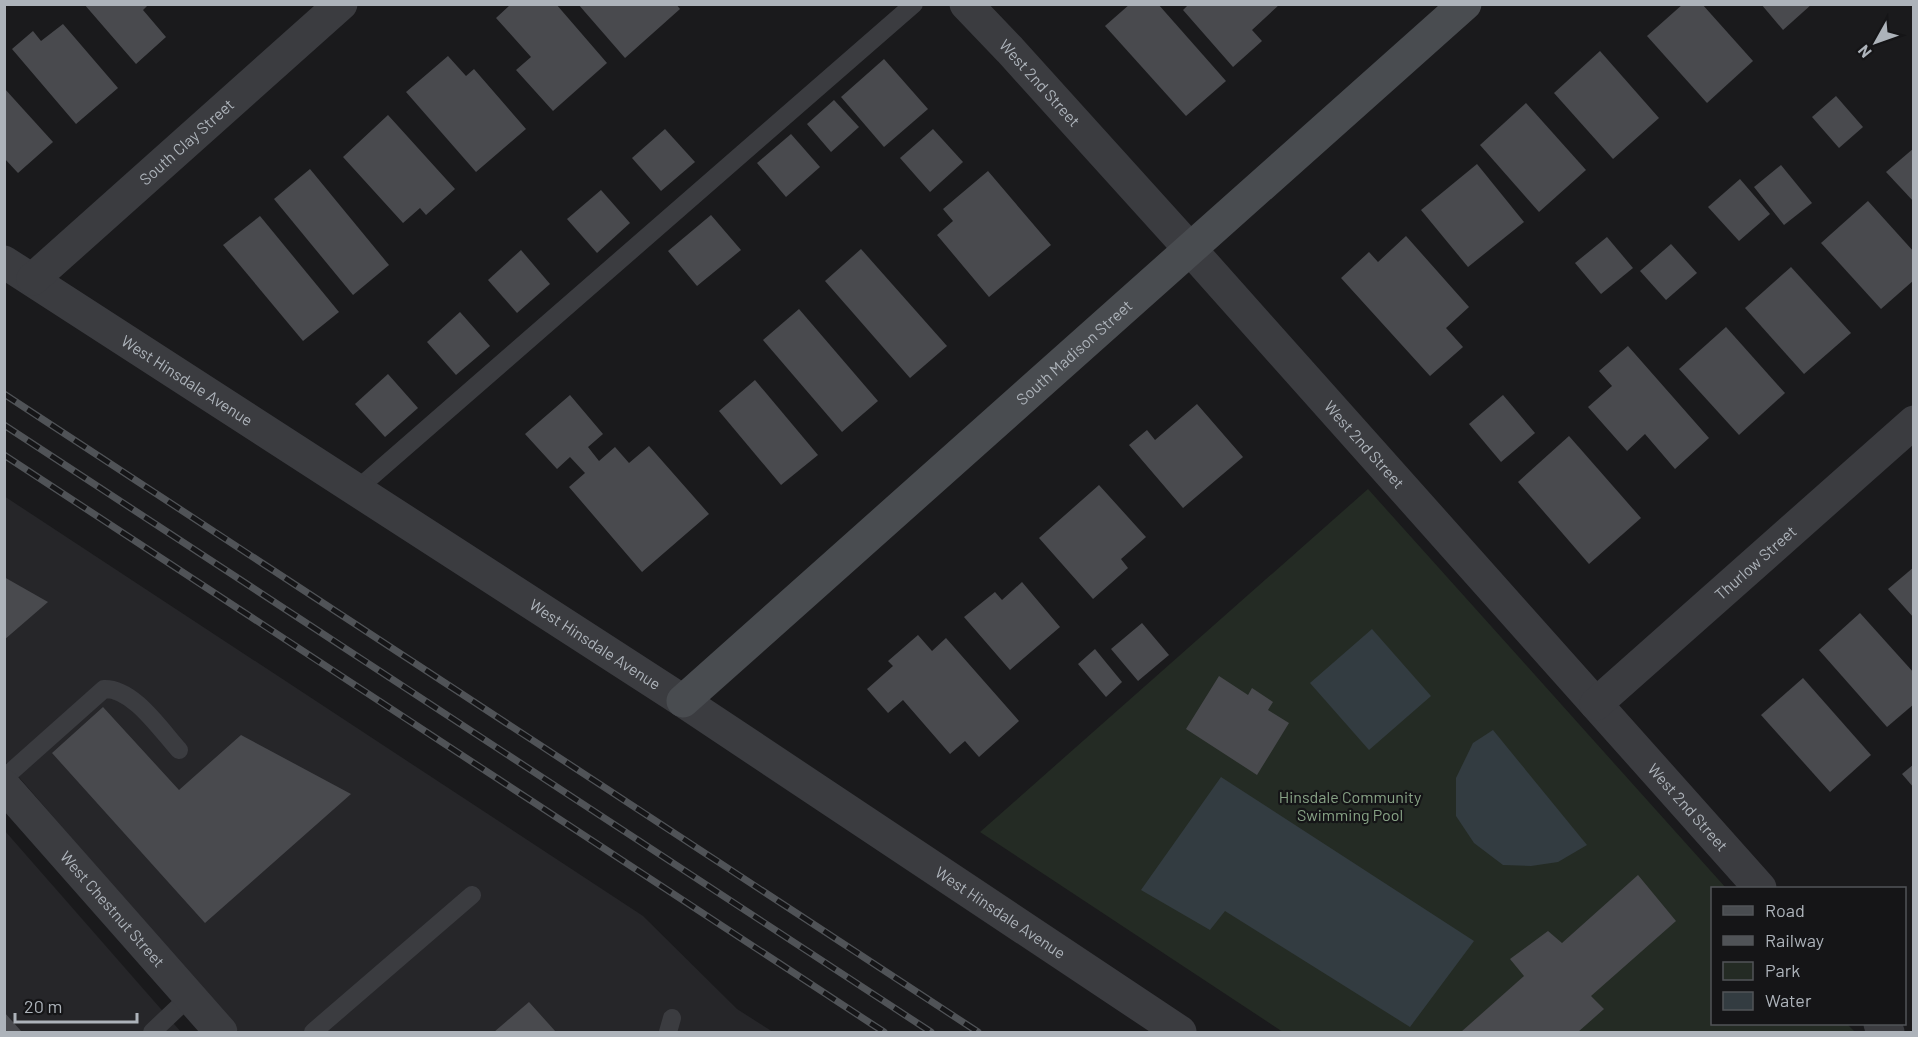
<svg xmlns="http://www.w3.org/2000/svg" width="1918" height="1037" font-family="Barlow,sans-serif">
	<rect width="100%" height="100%" fill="#1a1a1c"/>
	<g fill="#262629">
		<polygon points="4,496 643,916 737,1009 773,1032 239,1032 5,761"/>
		<polygon points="5,831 181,1032 5,1032"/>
	</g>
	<polygon fill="#242b24" points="1368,489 1726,888 1712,888 1712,1024 1847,1024 1855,1032 1283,1032 980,832"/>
	<g fill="#333c41">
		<polygon points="1372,629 1431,696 1369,750 1310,683"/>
		<polygon points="1493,730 1587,845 1558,862 1531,866 1503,865 1474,843 1456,816 1456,778 1473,743"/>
		<polygon points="1221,777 1474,941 1410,1027 1225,911 1210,930 1141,890"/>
	</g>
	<g fill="#494a4e">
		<polygon points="84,4 149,4 143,10 166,37 136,64"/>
		<polygon points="511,4 556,4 607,63 553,111 516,70 531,57 496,18"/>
		<polygon points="578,4 676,4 680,9 625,58"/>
		<polygon points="1130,4 1158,4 1226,81 1186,116 1105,26"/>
		<polygon points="1189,4 1280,4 1252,30 1262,41 1233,67 1183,10"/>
		<polygon points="1683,4 1702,4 1753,61 1707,103 1647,36"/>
		<polygon points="1761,4 1812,4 1783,30"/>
		<polygon points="63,24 118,88 76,124 12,49 33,31 41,41"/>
		<polygon points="1600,51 1659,118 1613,159 1554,93"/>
		<polygon points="448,56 466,76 474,69 526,129 476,172 406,92"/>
		<polygon points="884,59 928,109 884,147 841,97"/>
		<polygon points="4,88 53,142 18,173 4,158"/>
		<polygon points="1836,96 1863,127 1839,148 1812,117"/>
		<polygon points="834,100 859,127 831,152 807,124"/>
		<polygon points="1526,103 1586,170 1539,212 1480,145"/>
		<polygon points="388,115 455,189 426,215 420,208 403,223 343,157"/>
		<polygon points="665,129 695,162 661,191 632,158"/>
		<polygon points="933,129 963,162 930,192 900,158"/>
		<polygon points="791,134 820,167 786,197 757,163"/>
		<polygon points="1914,148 1914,202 1886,172"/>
		<polygon points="1477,164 1524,222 1468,267 1421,210"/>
		<polygon points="1781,165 1812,203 1784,225 1754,187"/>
		<polygon points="310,169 389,265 353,295 274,199"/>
		<polygon points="988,171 1051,245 989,297 937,235 953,221 943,209"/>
		<polygon points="1740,179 1770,214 1739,241 1708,207"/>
		<polygon points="601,190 630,223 597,253 567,219"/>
		<polygon points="1868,201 1914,252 1914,280 1881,309 1821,243"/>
		<polygon points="711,215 741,250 697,286 668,251"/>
		<polygon points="260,216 339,312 303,341 223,245"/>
		<polygon points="1406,236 1469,307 1446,328 1463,347 1430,376 1341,278 1369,252 1378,262"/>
		<polygon points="1607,237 1633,268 1601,294 1575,263"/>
		<polygon points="1671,244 1697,273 1666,300 1640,271"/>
		<polygon points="861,249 947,346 910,378 825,281"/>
		<polygon points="521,250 550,284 517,313 488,280"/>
		<polygon points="1791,267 1851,333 1804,374 1745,308"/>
		<polygon points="799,309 878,401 842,432 763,340"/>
		<polygon points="460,312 490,346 456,375 427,342"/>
		<polygon points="1726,327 1785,393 1739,435 1679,369"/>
		<polygon points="1628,346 1709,438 1675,469 1645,434 1627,451 1588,407 1612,386 1599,371"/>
		<polygon points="388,374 418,408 385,437 355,404"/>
		<polygon points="755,380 818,455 781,485 719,411"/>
		<polygon points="570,395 603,434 588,447 599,461 615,447 629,463 649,446 709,514 642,572 569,487 585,473 570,457 557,469 525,434"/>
		<polygon points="1503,395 1535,433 1501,462 1469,424"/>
		<polygon points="1197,404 1243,457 1183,508 1129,445 1147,430 1155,440"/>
		<polygon points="1569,436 1641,518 1589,564 1518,482"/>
		<polygon points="1099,485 1146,537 1121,559 1128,568 1093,599 1039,538"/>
		<polygon points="1914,567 1914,618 1888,589"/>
		<polygon points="4,577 48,602 4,640"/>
		<polygon points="1022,582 1060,627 1010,670 964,617 995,592 1002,600"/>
		<polygon points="1860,613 1914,673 1914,704 1887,727 1819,650"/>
		<polygon points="1142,623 1169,655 1138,681 1111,649"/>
		<polygon points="918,635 932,651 946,638 1019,721 979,757 965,741 950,754 903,700 888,713 867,689 893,666 888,661"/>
		<polygon points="1095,649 1122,682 1106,697 1078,664"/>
		<polygon points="1219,676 1248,695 1252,688 1273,702 1268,710 1289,723 1257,775 1186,729"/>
		<polygon points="1803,678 1871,755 1830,792 1761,715"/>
		<polygon points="103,707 179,790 241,735 351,794 205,923 52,753"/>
		<polygon points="1914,764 1914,788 1902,774"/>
		<polygon points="1638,875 1676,921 1591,996 1604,1009 1578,1032 1461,1032 1524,976 1510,959 1548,931 1562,943"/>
		<polygon points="529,1002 556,1032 494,1032"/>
		<polygon points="4,1012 22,1032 4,1032"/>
	</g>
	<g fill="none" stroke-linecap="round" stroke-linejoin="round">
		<g stroke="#3b3c40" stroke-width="18">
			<polyline points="355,491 914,4"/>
			<path d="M4,778L104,689C133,688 160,729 179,750"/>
			<polyline points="152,1032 189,997"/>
			<polyline points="313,1032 472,895"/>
			<polyline points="668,1032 672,1018"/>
		</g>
		<g stroke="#3b3c40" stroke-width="33">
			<path id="s1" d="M966,4L1010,50L1190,249L1760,888"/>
			<path id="s2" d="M4,262L683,701L1180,1032"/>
			<path id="s3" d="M33,279L341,4"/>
			<path id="s4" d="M1596,704L1914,422"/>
			<path id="s5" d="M4,786L221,1032"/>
			<polyline points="1880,1024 1888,1032"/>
		</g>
		<path stroke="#494c50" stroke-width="33" id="s6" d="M683,701L1465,4"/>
		<g stroke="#505357" stroke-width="7">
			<g id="rail">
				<polyline points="4,394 978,1032"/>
				<polyline points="4,425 931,1032"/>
				<polyline points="4,455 884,1032"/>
			</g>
		</g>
		<use href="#rail" stroke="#151517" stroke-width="4.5" stroke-dasharray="14" stroke-linecap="butt"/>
	</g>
	<g text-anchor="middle" stroke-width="4.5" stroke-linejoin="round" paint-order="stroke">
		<g font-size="16" fill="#adb3ba" stroke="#151517">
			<text dy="6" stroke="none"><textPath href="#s1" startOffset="108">West 2nd Street</textPath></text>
			<text dy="6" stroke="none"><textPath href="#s3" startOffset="206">South Clay Street</textPath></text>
			<text dy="6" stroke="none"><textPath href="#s6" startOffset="524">South Madison Street</textPath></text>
			<text dy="6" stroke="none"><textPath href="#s2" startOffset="218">West Hinsdale Avenue</textPath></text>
			<text dy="6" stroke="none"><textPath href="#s1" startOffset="594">West 2nd Street</textPath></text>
			<text dy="6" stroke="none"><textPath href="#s4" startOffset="213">Thurlow Street</textPath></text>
			<text dy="6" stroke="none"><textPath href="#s2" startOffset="704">West Hinsdale Avenue</textPath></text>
			<text dy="6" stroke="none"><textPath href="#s1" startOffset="1080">West 2nd Street</textPath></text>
			<text dy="6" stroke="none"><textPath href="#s5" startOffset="164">West Chestnut Street</textPath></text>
			<text dy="6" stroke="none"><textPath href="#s2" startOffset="1190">West Hinsdale Avenue</textPath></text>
		</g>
		<g font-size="16" fill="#88a386" stroke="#151517">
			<text x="1350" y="803">Hinsdale Community<tspan x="1350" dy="18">Swimming Pool</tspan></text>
		</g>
	</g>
	<rect width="1918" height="1037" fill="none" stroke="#adb3ba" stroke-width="12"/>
	<rect x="1711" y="887" width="195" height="138" fill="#151517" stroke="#525458" stroke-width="1.5"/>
	<rect x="1723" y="906" width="30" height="9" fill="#494c50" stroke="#525458" stroke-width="1.5"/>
	<text x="1765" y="917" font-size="18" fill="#adb3ba">Road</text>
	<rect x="1723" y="936" width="30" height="9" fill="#505357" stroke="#525458" stroke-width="1.5"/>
	<text x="1765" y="947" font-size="18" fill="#adb3ba">Railway</text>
	<rect x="1723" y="962" width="30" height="18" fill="#242b24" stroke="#525458" stroke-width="1.5"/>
	<text x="1765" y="977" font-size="18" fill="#adb3ba">Park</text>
	<rect x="1723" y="992" width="30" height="18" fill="#333c41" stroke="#525458" stroke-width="1.5"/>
	<text x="1765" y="1007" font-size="18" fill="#adb3ba">Water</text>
	<g transform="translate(1876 42) rotate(230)" stroke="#151517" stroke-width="4.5" paint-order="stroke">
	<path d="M0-4.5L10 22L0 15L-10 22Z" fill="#adb3ba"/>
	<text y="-9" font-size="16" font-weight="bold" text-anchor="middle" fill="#adb3ba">N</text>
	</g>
	<path d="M15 1013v9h122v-9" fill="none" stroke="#adb3ba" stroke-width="3"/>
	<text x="24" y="1013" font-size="18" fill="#adb3ba" stroke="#151517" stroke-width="4.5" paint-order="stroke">20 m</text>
</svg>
